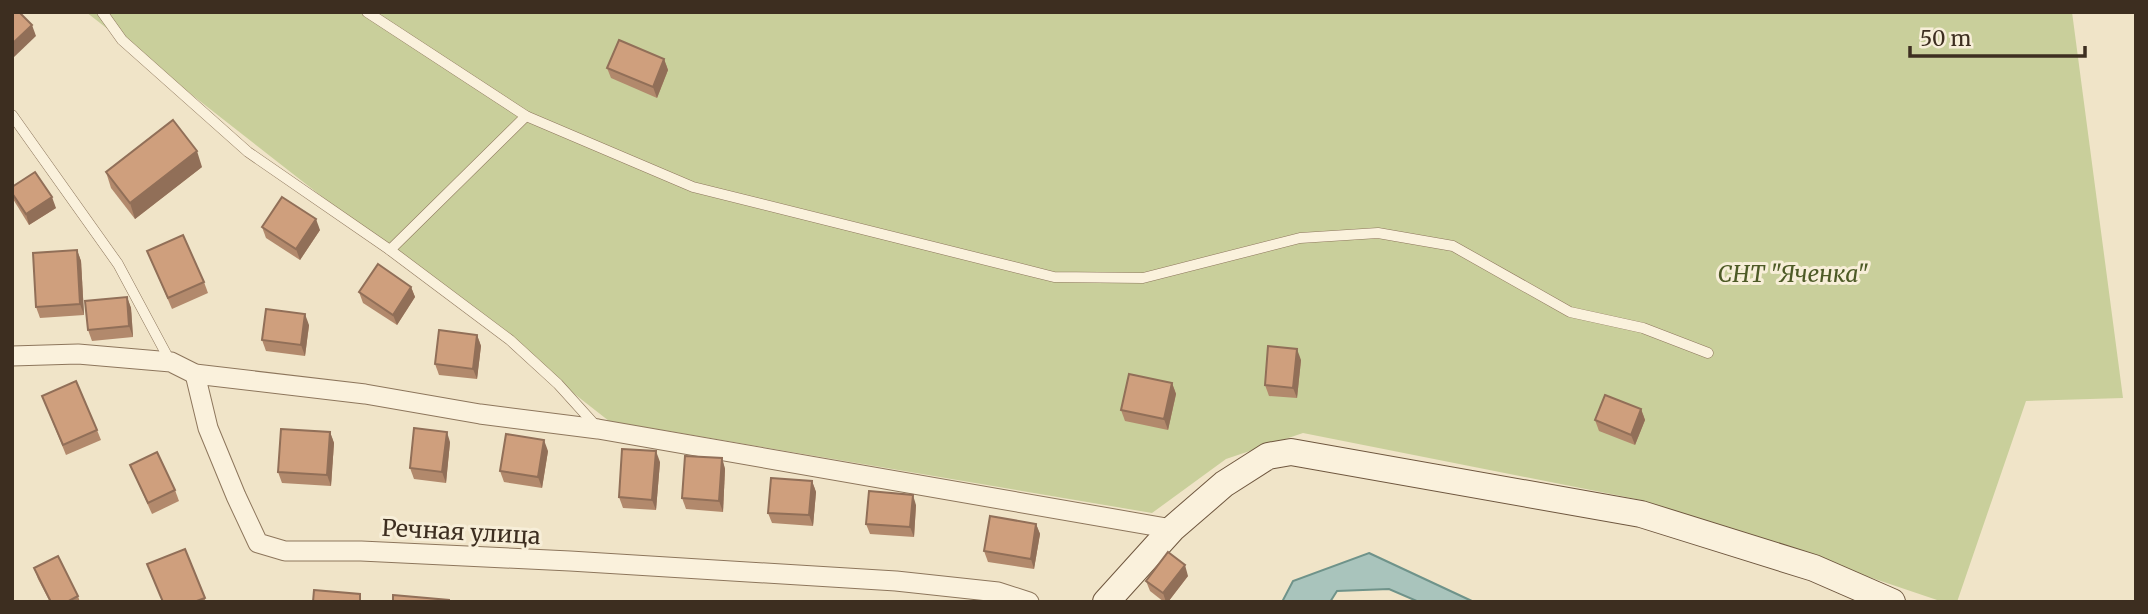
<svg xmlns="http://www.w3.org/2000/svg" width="2148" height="614" font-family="Merriweather,serif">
	<rect width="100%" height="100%" fill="#f0e4c8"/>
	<polygon fill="#c9cf9b" points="86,12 2072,12 2123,398 2026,401 1957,602 1943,602 1641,500 1303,433 1226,459 1152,513 609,421"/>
	<polygon fill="#a9c4bc" stroke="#6f938a" stroke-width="2" points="1369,553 1474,602 1419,602 1389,589 1337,591 1330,602 1282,602 1293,581"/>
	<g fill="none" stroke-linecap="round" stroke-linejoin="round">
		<g stroke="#8d765c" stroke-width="11">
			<g id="lane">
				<polyline points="102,12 122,40 248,152 390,250 510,340 558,384 596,426"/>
				<polyline points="367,12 526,116 693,187 1054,277 1143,278 1300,238 1378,233 1453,246 1570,312 1643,328 1708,353"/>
				<polyline points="12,115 118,264 170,361"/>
				<polyline points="390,250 526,116"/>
			</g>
		</g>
		<g stroke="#8d765c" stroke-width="21">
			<g id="street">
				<polyline points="12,356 78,354 171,362 195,374 365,394 480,414 598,429 1172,529"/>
				<polyline points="195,374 208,428 236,496 258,543 285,551 361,551 570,561 896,581 998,592 1029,602"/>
			</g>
		</g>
		<g stroke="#6f573f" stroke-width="28">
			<polyline id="secondary" points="1106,602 1172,529 1224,484 1268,456 1291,452 1641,514 1814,568 1892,602"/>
		</g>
		<use href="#lane" stroke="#faf1dc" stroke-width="10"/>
		<use href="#street" stroke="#faf1dc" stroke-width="19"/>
		<use href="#secondary" stroke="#faf1dc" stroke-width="26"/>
	</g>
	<g fill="#b2896c">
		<polygon points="664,59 668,70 657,98 611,78 607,68"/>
		<polygon points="202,167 135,219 111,188 106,172"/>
		<polygon points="12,187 56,208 29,225 13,199"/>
		<polygon points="262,227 320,230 300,260 266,238"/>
		<polygon points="77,250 81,261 84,315 40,318 36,307"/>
		<polygon points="147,251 204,282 208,293 172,309"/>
		<polygon points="411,287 415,297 397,325 363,303 359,292"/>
		<polygon points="127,297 131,308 133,337 92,341 88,330"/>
		<polygon points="309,325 305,356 266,351 262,340"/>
		<polygon points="477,335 481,346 477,379 439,375 435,364"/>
		<polygon points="1301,360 1297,398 1269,396 1265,385"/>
		<polygon points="1172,383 1176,394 1168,430 1125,421 1121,410"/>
		<polygon points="42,396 97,430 101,440 66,455"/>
		<polygon points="1641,409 1645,420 1635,445 1599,431 1595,420"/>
		<polygon points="330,432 334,443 331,486 282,483 278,472"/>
		<polygon points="450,442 446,483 414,479 410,468"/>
		<polygon points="548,451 542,488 504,482 500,471"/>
		<polygon points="722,458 725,469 723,512 686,509 682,498"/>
		<polygon points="660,462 656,510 623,508 619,497"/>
		<polygon points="130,465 175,490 179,501 152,514"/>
		<polygon points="812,481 816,492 813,526 772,523 768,513"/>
		<polygon points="916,505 914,537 870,534 866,524"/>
		<polygon points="1036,524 1040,534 1034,569 988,562 984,551"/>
		<polygon points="185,549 206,602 162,602"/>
		<polygon points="34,568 78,596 80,602 50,602 38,579"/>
		<polygon points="1188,576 1168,602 1164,602 1150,591 1146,581"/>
	</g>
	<g fill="#916f58">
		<polygon points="32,25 36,36 12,59 12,44"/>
		<polygon points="664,59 668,70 657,98 653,87"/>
		<polygon points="197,151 202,167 135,219 130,203"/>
		<polygon points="52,197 56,208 29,225 26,214"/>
		<polygon points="316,219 320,230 300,260 296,249"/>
		<polygon points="77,250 81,261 84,315 80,304"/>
		<polygon points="411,287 415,297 397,325 393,315"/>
		<polygon points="127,297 131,308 133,337 129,326"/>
		<polygon points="305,314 309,325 305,356 301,345"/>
		<polygon points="477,335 481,346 477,379 473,369"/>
		<polygon points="1297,349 1301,360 1297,398 1293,388"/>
		<polygon points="1172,383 1176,394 1168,430 1164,419"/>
		<polygon points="1641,409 1645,420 1635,445 1631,435"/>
		<polygon points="330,432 334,443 331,486 327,475"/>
		<polygon points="447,432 450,442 446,483 442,472"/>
		<polygon points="544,440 548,451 542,488 538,477"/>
		<polygon points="656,451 660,462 656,510 652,500"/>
		<polygon points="722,458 725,469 723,512 719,501"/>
		<polygon points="812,481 816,492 813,526 809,515"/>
		<polygon points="913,495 916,505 914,537 910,527"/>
		<polygon points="1036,524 1040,534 1034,569 1031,559"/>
		<polygon points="1185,565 1188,576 1168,602 1166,602 1163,593"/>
	</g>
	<g fill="#cf9f7d" stroke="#916f58" stroke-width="2">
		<polygon points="12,12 19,12 32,25 12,44"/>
		<polygon points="619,40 664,59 653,87 607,68"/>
		<polygon points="173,120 197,151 130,203 106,172"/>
		<polygon points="35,172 52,197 26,214 12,193 12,187"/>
		<polygon points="282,197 316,219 296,249 262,227"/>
		<polygon points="183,235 204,282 168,298 147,251"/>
		<polygon points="77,250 80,304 36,307 33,253"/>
		<polygon points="378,264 411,287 393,315 359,292"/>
		<polygon points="127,297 129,326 88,330 85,301"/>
		<polygon points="266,309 305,314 301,345 262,340"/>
		<polygon points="439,330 477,335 473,369 435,364"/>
		<polygon points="1268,346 1297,349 1293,388 1265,385"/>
		<polygon points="1129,374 1172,383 1164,419 1121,410"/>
		<polygon points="76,381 97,430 63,445 42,396"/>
		<polygon points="1605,395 1641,409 1631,435 1595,420"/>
		<polygon points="414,428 447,432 442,472 410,468"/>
		<polygon points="281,429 330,432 327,475 278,472"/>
		<polygon points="506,434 544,440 538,477 500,471"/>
		<polygon points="622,449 656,451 652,500 619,497"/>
		<polygon points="157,452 175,490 148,503 130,465"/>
		<polygon points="685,456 722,458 719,501 682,498"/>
		<polygon points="771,478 812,481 809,515 768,513"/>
		<polygon points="869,491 913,495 910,527 866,524"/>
		<polygon points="990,516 1036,524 1031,559 984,551"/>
		<polygon points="185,549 205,598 194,602 163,602 147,564"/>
		<polygon points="1168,552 1185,565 1163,593 1146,581"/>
		<polygon points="58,556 78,596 67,602 51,602 34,568"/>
		<polygon points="314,590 360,594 360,602 313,602"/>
		<polygon points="393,595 449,600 449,602 393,602"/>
	</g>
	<g text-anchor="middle" stroke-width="6" stroke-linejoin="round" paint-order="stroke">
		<g font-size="23" font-style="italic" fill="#4d5a26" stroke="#f7eed8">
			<text x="1793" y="282">СНТ "Яченка"</text>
		</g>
		<g font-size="23" fill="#3d2e20" stroke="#f7eed8">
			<text transform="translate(461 532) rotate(3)" y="8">Речная улица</text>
		</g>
	</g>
	<rect width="2148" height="614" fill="none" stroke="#3d2e20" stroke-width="28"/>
	<path d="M1910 46v10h175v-10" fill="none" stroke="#3d2e20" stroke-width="3.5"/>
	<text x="1920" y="46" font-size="21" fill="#3d2e20" stroke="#f7eed8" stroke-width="5" paint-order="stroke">50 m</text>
</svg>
